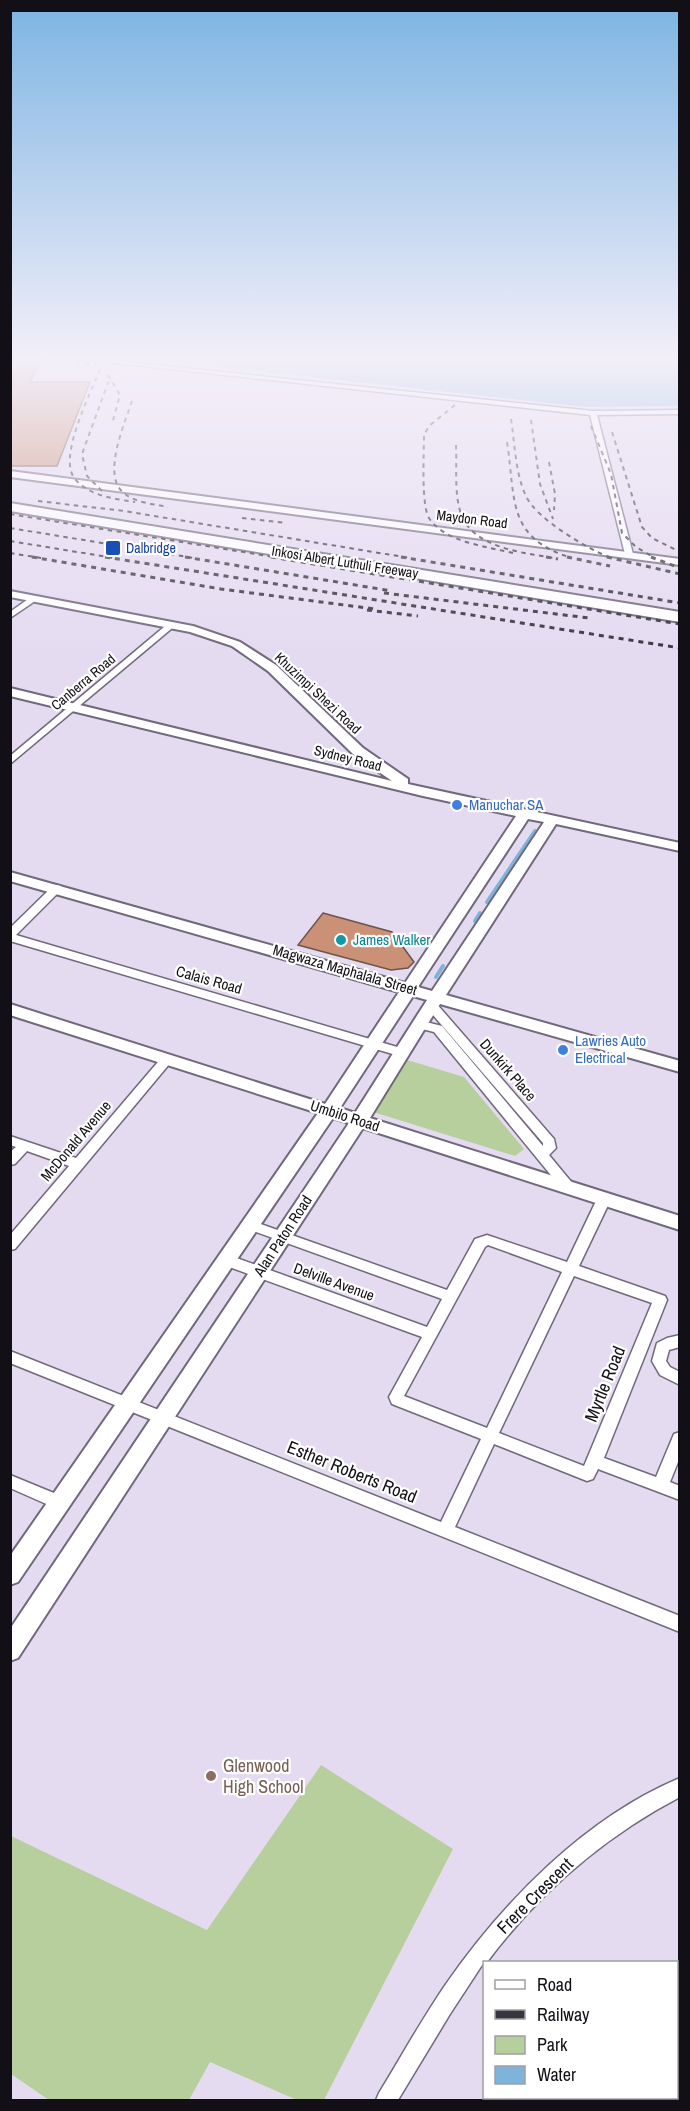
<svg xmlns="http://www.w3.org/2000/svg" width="690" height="2111" font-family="'Archivo Narrow',sans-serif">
	<rect width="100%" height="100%" fill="#e5dbf1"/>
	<g fill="#b6cf9d">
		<polygon points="404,1059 464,1077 524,1149 515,1156 370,1111"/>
		<polygon points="321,1765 453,1849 324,2100 297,2100 210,2062 189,2100 49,2100 11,2074 11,1836 207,1930"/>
	</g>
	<polygon fill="#7eb3db" points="129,357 679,357 679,406 585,407"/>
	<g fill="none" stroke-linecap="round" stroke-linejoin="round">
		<g stroke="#7eb3db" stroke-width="4">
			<polyline points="487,902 535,831"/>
			<polyline points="475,921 480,913"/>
			<polyline points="436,977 443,966"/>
		</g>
	</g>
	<g fill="#cb9176" stroke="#6a554b" stroke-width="1.5">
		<polygon points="10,362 40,362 30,382 90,382 57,466 10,466"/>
		<polygon points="323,913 392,932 414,962 408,968 391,970 298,945"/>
	</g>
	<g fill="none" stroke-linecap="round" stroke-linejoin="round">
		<g stroke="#71687b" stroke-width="3">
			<g id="street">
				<polygon points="61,357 79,357 593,411 680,410 680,414 597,415 633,554 629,556 625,554 590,415"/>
				<polygon points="31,597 38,599 10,618 10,612"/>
				<polygon points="170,622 177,624 10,764 10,756"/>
				<polygon points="57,885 61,886 62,888 61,890 16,935 404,1049 406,1052 400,1056 396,1055 10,941 10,928 53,886"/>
				<polygon points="431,1001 435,1002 554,1139 556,1148 549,1155 573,1184 575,1187 573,1190 563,1190 434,1032 414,1027 412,1024 418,1020 442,1026 543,1146 543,1143 427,1008 425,1005 427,1002"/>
				<polygon points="167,1055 171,1056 173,1059 171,1062 15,1249 10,1250 10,1235 69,1166 27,1151 15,1164 10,1165 10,1152 16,1147 10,1145 10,1136 76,1158 163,1056"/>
				<path d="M604,1194L609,1196L611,1199L579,1266L665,1296L667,1300L604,1458L656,1477L674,1434L680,1432V1457L670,1482L680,1486V1500L598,1469L593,1479L587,1481L494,1444L455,1527L680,1616V1632L10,1363V1351L441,1522L481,1439L392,1404L389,1397L422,1337L221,1264L219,1260L221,1256L226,1255L231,1256L427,1327L442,1299L245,1228L243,1225L245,1222H255L447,1290L475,1239L487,1235L567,1262L597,1199L599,1196ZM488,1245L562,1272L487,1428L404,1396L485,1247ZM574,1276L652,1303L584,1466L499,1433Z"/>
				<polygon points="680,1335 680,1347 669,1350 666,1361 670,1367 680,1372 680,1385 660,1375 652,1361 657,1343 667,1338"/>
				<polygon points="10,1475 66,1498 68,1503 66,1508 60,1510 10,1488"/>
				<path d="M680,1778V1797C604,1837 538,1894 487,1962H484L450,2014L398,2100H376L379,2093C401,2057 422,2019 446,1984C503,1902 586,1817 680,1778Z"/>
			</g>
		</g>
		<g stroke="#71687b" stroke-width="4">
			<g id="secondary">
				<polygon points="10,471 680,559 680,565 10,477"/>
				<path d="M10,591L193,626L240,642L276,665L363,748L408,779V784L680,843V851L556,824L446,995L680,1061V1072L440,1004L370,1118L680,1216V1230L363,1128L18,1658L10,1661V1629L349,1123L333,1118L18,1582L10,1585V1556L318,1113L10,1015V1004L325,1104L399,992L10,881V872L405,983L516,816L423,796L10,696V688L392,781L353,754L268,671L232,646L190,632L10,597ZM528,819L544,822L432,991L418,987ZM413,996L427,1000L355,1113L340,1108Z"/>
			</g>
		</g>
		<g stroke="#71687b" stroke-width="4">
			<polygon id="highway" points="10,503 680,612 680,622 10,511"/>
		</g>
		<use href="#street" fill="#fff" fill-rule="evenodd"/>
		<use href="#secondary" fill="#fff" fill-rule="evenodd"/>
		<use href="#highway" fill="#fff" fill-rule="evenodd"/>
		<g stroke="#39353e" stroke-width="2" stroke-dasharray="4.5 4.5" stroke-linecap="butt">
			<polyline points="22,357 97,365"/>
			<path d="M100,369C91,393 57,458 75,479C89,496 115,499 135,502"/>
			<polyline points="108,375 120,395 112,424"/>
			<path d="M132,401C125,423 101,476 124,493C135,503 154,504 168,507"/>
			<path d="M455,405L429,426L424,435C424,453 421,505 429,518C444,542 488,547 513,553"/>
			<path d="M511,419C515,444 515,473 526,496C536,519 588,549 611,558"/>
			<polyline points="531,420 540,484 553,519"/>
			<polyline points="591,426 611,474 622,533 636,547 655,558"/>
			<polyline points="612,432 642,527 652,538 680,552"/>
			<path d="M507,442C516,500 506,538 572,558"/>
			<path d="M456,445C457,467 454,494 461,514C473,548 524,553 554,558"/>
			<polyline points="549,462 555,494 554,510"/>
			<polyline points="102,491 87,476 82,454 109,380"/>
			<polyline points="38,501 124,511 410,558"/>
			<polyline points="10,514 280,558"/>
			<polyline points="242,518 286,523"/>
			<polyline points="10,528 194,558"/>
			<polyline points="10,541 114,558"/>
			<polyline points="10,553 41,558"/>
		</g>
		<g stroke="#39353e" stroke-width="3" stroke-dasharray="5 5" stroke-linecap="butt">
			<polyline points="32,557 221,589 375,609"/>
			<polyline points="105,557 680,648"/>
			<polyline points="185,557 392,591"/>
			<polyline points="271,557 680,624"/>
			<polyline points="401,557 680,603"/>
			<polyline points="546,557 558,559"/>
			<polyline points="567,557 610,566"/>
			<polyline points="607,557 680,574"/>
			<polyline points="651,557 677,567"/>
			<polyline points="384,593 589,618"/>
			<polyline points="367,610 418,616"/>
		</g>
	</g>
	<linearGradient id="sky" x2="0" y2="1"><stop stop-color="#7db4e3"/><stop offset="0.55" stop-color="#f3eff9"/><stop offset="1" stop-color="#f3eff9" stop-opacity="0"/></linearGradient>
	<rect width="690" height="652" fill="url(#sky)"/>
	<rect fill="#1a4fb4" stroke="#fff" stroke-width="2" x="105" y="540" width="16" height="16" rx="3"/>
	<g fill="#3f7fe0" stroke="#fff" stroke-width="2">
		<circle cx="457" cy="805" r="6"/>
		<circle cx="563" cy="1050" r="6"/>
	</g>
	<circle fill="#0f9aa8" stroke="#fff" stroke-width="2" cx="341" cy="940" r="6"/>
	<circle fill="#8d6e63" stroke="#fff" stroke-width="2" cx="211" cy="1776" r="6"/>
	<g text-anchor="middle" stroke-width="4.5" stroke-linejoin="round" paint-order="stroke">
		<g font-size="14" fill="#120f16" stroke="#fff">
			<text transform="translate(472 519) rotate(7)" y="5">Maydon Road</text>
			<text transform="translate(345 562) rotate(9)" y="5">Inkosi Albert Luthuli Freeway</text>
			<text transform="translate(83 682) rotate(-40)" y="5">Canberra Road</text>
			<text transform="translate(318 693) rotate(43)" y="5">Khuzimpi Shezi Road</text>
			<text transform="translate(348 758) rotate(14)" y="5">Sydney Road</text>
		</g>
		<g font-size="14" fill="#164399" stroke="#fff" text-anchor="start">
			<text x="126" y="553">Dalbridge</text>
		</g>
		<g font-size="15" fill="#366cbe" stroke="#fff" text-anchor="start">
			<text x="469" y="810">Manuchar SA</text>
			<text x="575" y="1046">Lawries Auto<tspan x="575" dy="17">Electrical</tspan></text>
		</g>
		<g font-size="15" fill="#0d838f" stroke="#fff" text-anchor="start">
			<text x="353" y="945">James Walker</text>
		</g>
		<g font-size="15" fill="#120f16" stroke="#fff">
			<text transform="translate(345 970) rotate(16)" y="5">Magwaza Maphalala Street</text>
			<text transform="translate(209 980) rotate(16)" y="5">Calais Road</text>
			<text transform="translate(508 1070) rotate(49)" y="5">Dunkirk Place</text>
			<text transform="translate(345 1116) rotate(18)" y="5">Umbilo Road</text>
			<text transform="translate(76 1141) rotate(-50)" y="5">McDonald Avenue</text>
			<text transform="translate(283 1236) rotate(-57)" y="5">Alan Paton Road</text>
			<text transform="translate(334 1282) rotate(20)" y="5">Delville Avenue</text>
		</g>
		<g font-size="18" fill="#120f16" stroke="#fff">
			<text transform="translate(605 1384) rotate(-68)" y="6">Myrtle Road</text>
			<text transform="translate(352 1472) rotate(22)" y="6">Esther Roberts Road</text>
			<text transform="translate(535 1896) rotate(-45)" y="6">Frere Crescent</text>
		</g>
		<g font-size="18" fill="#785e54" stroke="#fff" text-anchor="start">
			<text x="223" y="1772">Glenwood<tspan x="223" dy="21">High School</tspan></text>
		</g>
	</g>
	<rect width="690" height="2111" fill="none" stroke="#120f16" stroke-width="24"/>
	<rect x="483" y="1961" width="195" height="138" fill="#ffffff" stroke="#a09fa2" stroke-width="1.5"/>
	<rect x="495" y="1980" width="30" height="9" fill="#ffffff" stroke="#a09fa2" stroke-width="1.5"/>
	<text x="537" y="1991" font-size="18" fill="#120f16">Road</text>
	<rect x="495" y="2010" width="30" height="9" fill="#39353e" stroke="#a09fa2" stroke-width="1.5"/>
	<text x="537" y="2021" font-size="18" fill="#120f16">Railway</text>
	<rect x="495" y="2036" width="30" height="18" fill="#b6cf9d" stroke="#a09fa2" stroke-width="1.5"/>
	<text x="537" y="2051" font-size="18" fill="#120f16">Park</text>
	<rect x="495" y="2066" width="30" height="18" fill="#7eb3db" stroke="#a09fa2" stroke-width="1.5"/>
	<text x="537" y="2081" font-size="18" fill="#120f16">Water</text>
</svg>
